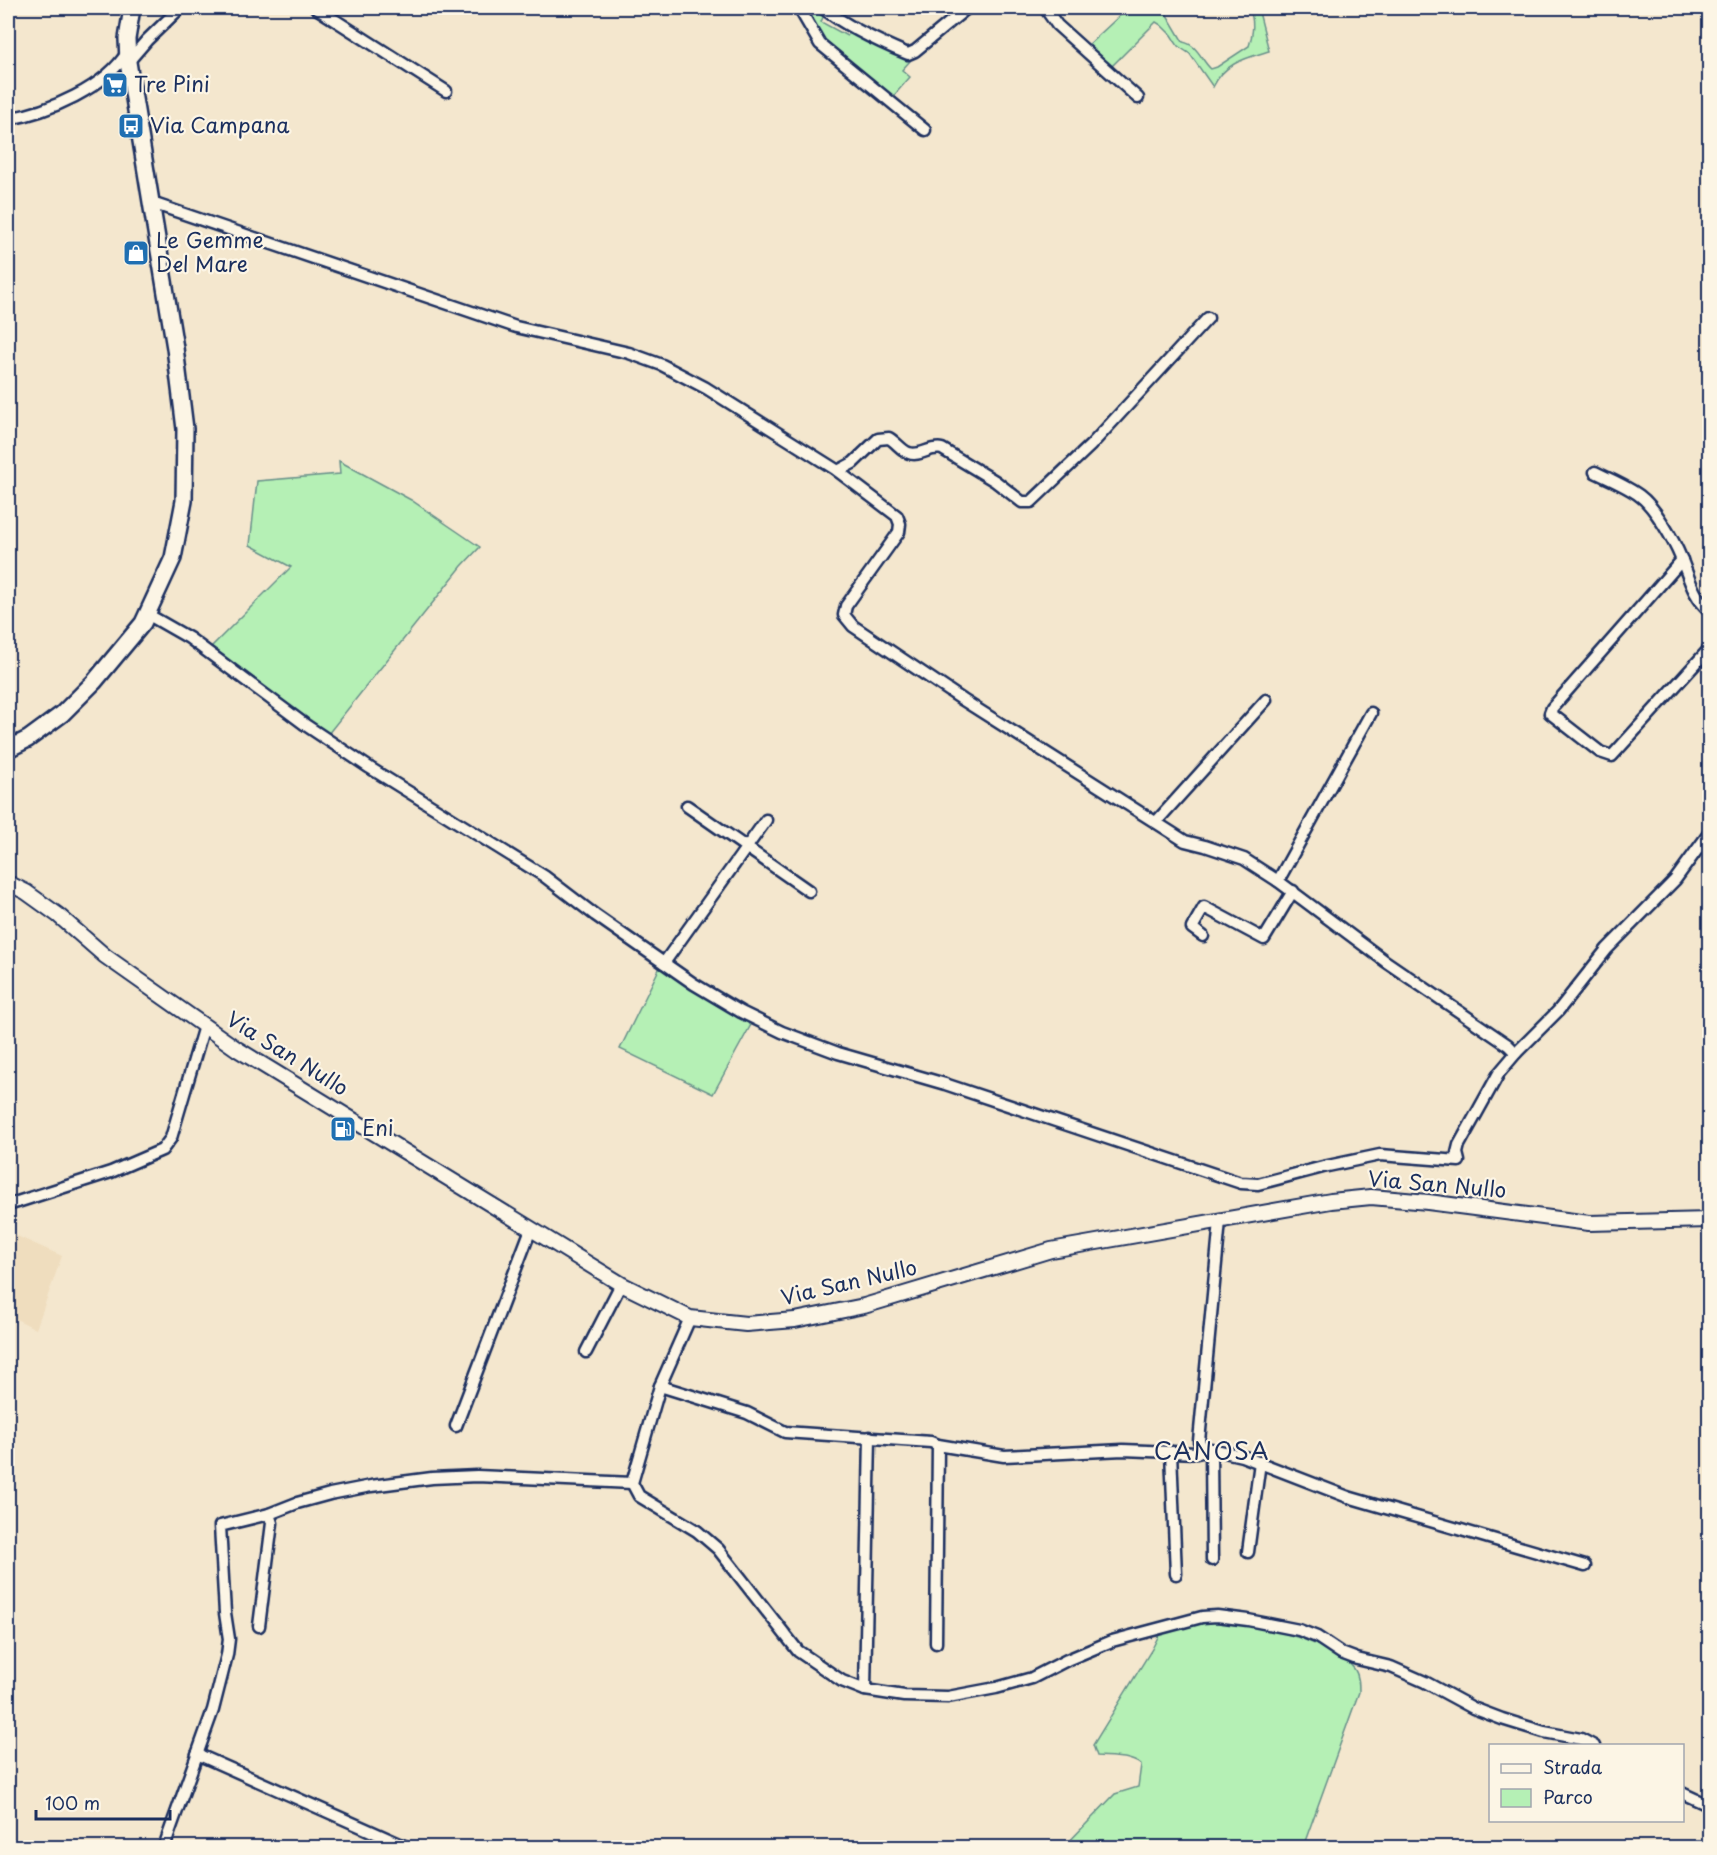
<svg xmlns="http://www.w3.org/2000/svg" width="1717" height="1855" font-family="'Playpen Sans',sans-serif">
	<rect width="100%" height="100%" fill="#f4e7ce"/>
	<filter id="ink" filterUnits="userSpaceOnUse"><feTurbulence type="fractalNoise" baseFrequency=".0167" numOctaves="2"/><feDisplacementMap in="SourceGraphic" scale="12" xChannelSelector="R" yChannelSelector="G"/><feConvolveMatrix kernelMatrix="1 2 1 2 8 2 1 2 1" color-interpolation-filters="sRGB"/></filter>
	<g filter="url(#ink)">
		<polygon fill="#efddbe" points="8,1232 62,1256 36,1329 8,1315"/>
		<g fill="#b5f0b5" stroke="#68908a" stroke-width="1.5">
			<polygon points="808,8 816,8 824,15 821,22 847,36 851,31 910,61 902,70 910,77 891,99 822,39 817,31"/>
			<path d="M1128,8H1163L1183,42C1198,45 1201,60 1211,69L1217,67L1249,46C1253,33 1255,21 1249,8H1258L1269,51C1246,58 1224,63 1213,87L1190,54L1178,46L1171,35L1161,25L1156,22L1110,68L1085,48Z"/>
			<polygon points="339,461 411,500 480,547 462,566 328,734 271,694 211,647 291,567 250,545 257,481 340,474"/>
			<polygon points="661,965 753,1021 713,1094 620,1049"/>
			<path d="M1205,1622C1250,1623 1294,1631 1333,1653C1341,1657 1350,1662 1355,1670C1359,1676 1359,1684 1359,1692L1303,1847L1063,1848L1115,1794L1138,1787L1141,1765C1130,1756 1112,1757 1097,1756L1093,1745L1152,1649L1161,1631Z"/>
		</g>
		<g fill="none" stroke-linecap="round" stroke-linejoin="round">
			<g stroke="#1b2f5e" stroke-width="15">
				<g id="minor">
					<polyline points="316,8 446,91"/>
					<polyline points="799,8 820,44 925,130"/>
					<path d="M823,8C847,27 879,42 908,54L915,51L967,8"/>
					<polyline points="1045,8 1057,25 1138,98"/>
					<polyline points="128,62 147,40 180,8"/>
					<path d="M8,119C48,112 106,88 128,51"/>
					<polyline points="152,203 516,327 629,353 662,365 706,388 835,469 897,516 900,524 899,532 846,606 844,615 853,626 963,700 1185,841 1205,846 1244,859 1278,881 1385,961 1508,1045 1516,1053"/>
					<path d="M838,471L853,463L878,439L889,438C896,442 902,451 909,453C920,457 930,446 942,449L995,481L1022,502H1031L1091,445L1208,318"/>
					<path d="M1595,472C1609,479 1627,486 1640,496C1655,507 1674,541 1681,558C1689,577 1693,597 1710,611"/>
					<polyline points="1682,560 1552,708 1550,713 1600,752 1612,756 1710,648"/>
					<polyline points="147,614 189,638 307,726 370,768 544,876 595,915 694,984 741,1012 782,1032 838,1053 945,1084 1241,1183 1258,1184 1323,1167 1380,1155 1459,1161 1457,1153 1459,1145 1499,1073 1516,1053 1558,1011 1607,949 1675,880 1710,832"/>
					<polyline points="687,806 809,891"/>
					<polyline points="1156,822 1266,700"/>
					<polyline points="1278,881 1371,713"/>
					<polyline points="1203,936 1192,928 1204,907 1264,939 1293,891"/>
					<polyline points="664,963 766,820"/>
					<polyline points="8,1205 111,1172 162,1150 171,1138 204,1026"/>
					<polyline points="1220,1221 1199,1441 1202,1447 1242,1456 1348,1497 1585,1566"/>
					<polyline points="690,1318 660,1386 632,1483 639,1496 697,1531 718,1549 798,1651 842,1681 865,1690 904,1696 948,1697 996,1688 1032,1678 1067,1660 1112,1641 1202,1617 1217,1616 1248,1620 1299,1630 1317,1637 1341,1653 1357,1659 1391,1667 1425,1682 1473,1708 1502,1719 1544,1732 1581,1739 1594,1746"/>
					<polyline points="586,1352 621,1284"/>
					<polyline points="660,1386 747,1413 785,1432 931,1442 938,1445 1004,1456 1123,1450 1197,1453 1211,1450 1212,1560"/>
					<polyline points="456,1426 531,1229"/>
					<polyline points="1171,1452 1176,1574"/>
					<polyline points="1248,1552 1260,1462"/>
					<polyline points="259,1626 272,1523 269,1514"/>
					<polyline points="936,1643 938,1445"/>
					<polyline points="865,1690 870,1437"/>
					<polyline points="197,1754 409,1848"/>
					<polyline points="1682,1793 1710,1806"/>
					<polyline points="164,1847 213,1710 227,1655 229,1639 225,1613 220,1526 269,1514 297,1503 330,1494 371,1486 432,1478 477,1476 632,1483"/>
				</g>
			</g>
			<g stroke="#1b2f5e" stroke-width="18">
				<polyline id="tertiary" points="8,883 26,892 58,915 105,956 237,1049 621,1284 690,1318 746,1324 795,1320 864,1306 1051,1250 1331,1201 1371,1197 1428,1202 1589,1223 1710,1220"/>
			</g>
			<g stroke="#1b2f5e" stroke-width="20">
				<polyline id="secondary" points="8,749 28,739 62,714 94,682 143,623 173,558 184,501 185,429 175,348 128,62 127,39 132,8"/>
			</g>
			<use href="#minor" stroke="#fcf5e5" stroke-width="10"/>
			<use href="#tertiary" stroke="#fcf5e5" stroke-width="14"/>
			<use href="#secondary" stroke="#fcf5e5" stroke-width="15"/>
		</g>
	</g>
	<defs>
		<g id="supermarket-square" transform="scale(1.35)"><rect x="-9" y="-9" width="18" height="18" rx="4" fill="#1f6fb2" stroke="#fcf5e5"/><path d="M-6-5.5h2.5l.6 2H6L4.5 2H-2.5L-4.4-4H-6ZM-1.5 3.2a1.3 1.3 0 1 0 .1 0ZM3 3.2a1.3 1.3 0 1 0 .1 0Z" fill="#fff"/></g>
		<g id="bus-square" transform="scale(1.35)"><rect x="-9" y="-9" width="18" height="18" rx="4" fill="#1f6fb2" stroke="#fcf5e5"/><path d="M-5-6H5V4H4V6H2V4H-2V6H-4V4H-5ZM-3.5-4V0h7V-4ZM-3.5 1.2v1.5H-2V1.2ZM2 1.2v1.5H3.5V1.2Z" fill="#fff"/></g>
		<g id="shop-square" transform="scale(1.35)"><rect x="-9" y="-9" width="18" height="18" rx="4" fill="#1f6fb2" stroke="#fcf5e5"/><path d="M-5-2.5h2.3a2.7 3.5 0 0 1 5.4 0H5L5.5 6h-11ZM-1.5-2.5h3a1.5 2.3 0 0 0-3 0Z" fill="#fff"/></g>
		<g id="fuel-square" transform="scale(1.35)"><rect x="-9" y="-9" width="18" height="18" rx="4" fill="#1f6fb2" stroke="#fcf5e5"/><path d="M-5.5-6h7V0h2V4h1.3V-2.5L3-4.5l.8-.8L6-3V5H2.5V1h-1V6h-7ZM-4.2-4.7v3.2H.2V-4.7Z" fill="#fff"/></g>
	</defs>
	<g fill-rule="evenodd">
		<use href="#supermarket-square" x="115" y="85"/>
		<use href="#bus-square" x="131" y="126"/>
		<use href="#shop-square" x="136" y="253"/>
		<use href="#fuel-square" x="343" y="1129"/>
	</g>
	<g text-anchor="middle" stroke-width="4.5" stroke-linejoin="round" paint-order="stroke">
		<g font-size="21" fill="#1b2f5e" stroke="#fcf5e5" text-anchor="start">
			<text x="134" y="92">Tre Pini</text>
			<text x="150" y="133">Via Campana</text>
			<text x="156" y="248">Le Gemme<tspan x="156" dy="24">Del Mare</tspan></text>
			<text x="362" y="1136">Eni</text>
		</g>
		<g font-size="21" fill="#1b2f5e" stroke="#fcf5e5">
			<text transform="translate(287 1054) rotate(32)" y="7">Via San Nullo</text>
			<text transform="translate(1437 1185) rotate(5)" y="7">Via San Nullo</text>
			<text transform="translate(849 1283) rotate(-13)" y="7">Via San Nullo</text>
		</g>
		<g font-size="24" letter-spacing="1.5" fill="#1b2f5e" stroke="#fcf5e5">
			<text x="1212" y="1460">CANOSA</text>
		</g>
	</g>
	<rect width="1717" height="1855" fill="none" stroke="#fcf5e5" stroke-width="30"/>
	<rect x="15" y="15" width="1687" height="1825" fill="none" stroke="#1b2f5e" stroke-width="2" filter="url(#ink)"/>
	<rect x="1489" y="1744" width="195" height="78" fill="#fcf5e5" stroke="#a2a6af" stroke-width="1.5"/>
	<rect x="1501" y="1764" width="30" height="9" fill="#fcf5e5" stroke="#a2a6af" stroke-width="1.5"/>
	<text x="1543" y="1774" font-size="18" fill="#1b2f5e">Strada</text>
	<rect x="1501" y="1789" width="30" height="18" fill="#b5f0b5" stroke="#a2a6af" stroke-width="1.5"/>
	<text x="1543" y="1804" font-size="18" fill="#1b2f5e">Parco</text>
	<path d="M36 1810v9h134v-9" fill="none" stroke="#1b2f5e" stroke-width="3"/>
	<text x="45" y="1810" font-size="18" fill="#1b2f5e" stroke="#fcf5e5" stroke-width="4.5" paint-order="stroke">100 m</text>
</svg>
